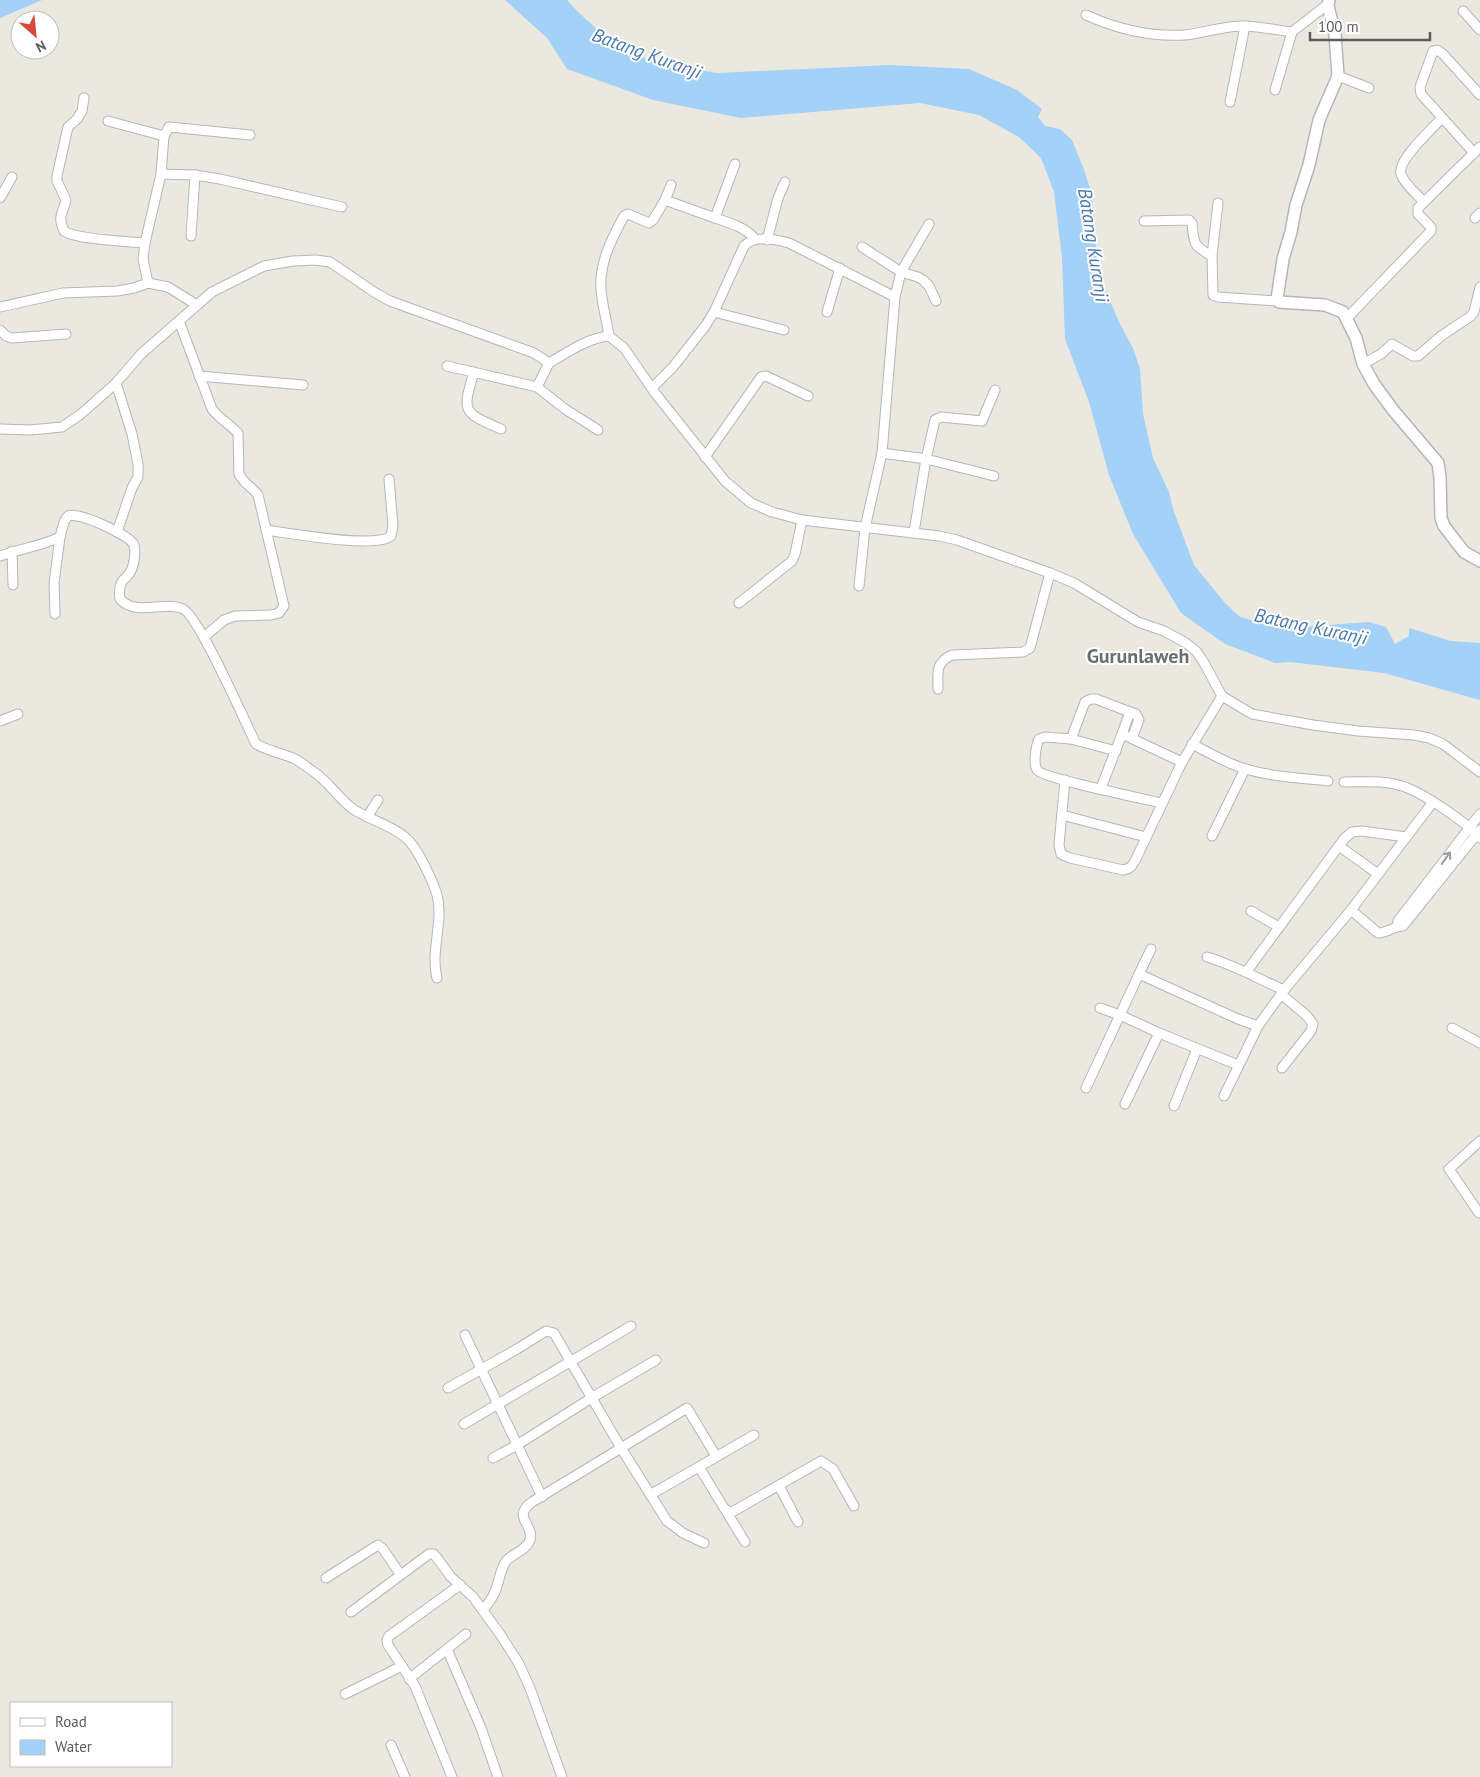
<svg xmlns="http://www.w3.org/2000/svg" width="1480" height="1777" font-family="'PT Sans',sans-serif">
	<rect width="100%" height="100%" fill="#ebe8e0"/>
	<g fill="#a4d1f7">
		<polygon points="0,0 42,0 0,18"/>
		<polygon points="505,0 567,0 578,12 609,40 654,63 717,73 890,65 969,69 1017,90 1042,109 1038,117 1045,126 1060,129 1072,140 1083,167 1092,194 1097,261 1109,299 1121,326 1133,348 1140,369 1143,414 1153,458 1169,492 1173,509 1194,565 1225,603 1240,617 1270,625 1302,627 1369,622 1386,627 1395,644 1409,636 1409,628 1451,641 1480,643 1480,700 1384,673 1290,662 1275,663 1225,644 1181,613 1133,534 1109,475 1089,402 1065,339 1062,258 1054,192 1041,158 1019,137 979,115 920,103 741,118 653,100 567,69 547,38"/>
	</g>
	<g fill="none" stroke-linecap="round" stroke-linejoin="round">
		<g stroke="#b3b6ba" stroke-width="11">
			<g id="minor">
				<polyline points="1463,11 1480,30"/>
				<path d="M1086,15C1117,29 1151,37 1185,35C1205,33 1225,25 1246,26C1261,27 1277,30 1292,32"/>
				<polyline points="1338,76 1369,88"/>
				<polyline points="1275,90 1292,32 1328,4"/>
				<path d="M84,98L82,111L77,119L68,127L57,176V181L66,200C63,214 57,215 64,231C77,240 126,241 145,243"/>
				<polyline points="1230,102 1245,26"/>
				<polyline points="108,121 164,136"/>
				<polyline points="1474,153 1421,94 1420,87 1433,51 1437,50 1443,54 1480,95"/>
				<polyline points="161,174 195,175 220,179 342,207"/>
				<polyline points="0,198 12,177"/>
				<polyline points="665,200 671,185"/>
				<path d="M1424,202C1417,194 1404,184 1401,174C1397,160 1432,129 1442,118"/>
				<polyline points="1218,203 1212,256 1213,295 1218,297 1277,301"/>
				<path d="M715,218C730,223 745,227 755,239"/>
				<polyline points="1475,218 1480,213"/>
				<path d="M1144,221L1189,220L1192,223C1194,244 1193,246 1212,256"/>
				<polyline points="191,236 195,175"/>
				<polyline points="767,240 778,198 785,182"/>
				<polyline points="862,247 901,272 918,277 923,280 929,286 936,301"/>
				<polyline points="148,283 143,259 145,243 161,174 164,136 169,127 250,135"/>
				<polyline points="0,307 63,293 117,291 134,288 148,283 168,287 197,305"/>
				<polyline points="714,312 784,330"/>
				<polyline points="827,312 840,268"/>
				<polyline points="1347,318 1431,231 1431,227 1418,214 1418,208 1480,147"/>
				<path d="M179,321L212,409C220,419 229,424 238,433L239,474C243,483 252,487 258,495L284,606L279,613L271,615L235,616L224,620L204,637"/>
				<polyline points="0,330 6,336 12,338 66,334"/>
				<path d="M609,336C607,321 602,305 601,289C599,263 612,238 624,216L628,214L649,223L653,220L665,200L715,218L735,164"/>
				<polyline points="549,363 537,387 565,409 598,430"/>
				<polyline points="1363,364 1381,354 1392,344 1413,356 1418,356 1441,336 1471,316 1474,312 1480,287"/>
				<polyline points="447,366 537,387"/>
				<path d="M474,372C462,412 462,412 501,429"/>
				<polyline points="199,376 303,385"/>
				<polyline points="116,383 132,434 138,464 138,477 132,488 117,532"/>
				<path d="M652,388L673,367L706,325L714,312L744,246C754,235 775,239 789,243L895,297"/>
				<path d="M0,429L30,430L62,427L81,414L116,383L141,354L212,292L264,266L293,261L316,260L330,262L374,292L390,301L534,353L549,363C568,352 588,338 609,336L624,348L655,393L725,481L751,503L772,512L802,520L939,536L957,540L1050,573L1074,583L1138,622L1164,631L1186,643L1196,651L1203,661L1222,696L1252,714L1313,725L1358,731L1414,735L1429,738L1443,744L1480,772"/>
				<polyline points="882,453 926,459 994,476"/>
				<polyline points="705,457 761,377 766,376 808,396"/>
				<path d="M266,530C289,533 375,549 391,536L393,526L389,479"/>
				<polyline points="914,532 926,459 935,420 941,417 982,421 995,390"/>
				<polyline points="12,551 13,585"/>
				<path d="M0,556C20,549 41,546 60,537C62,531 63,520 68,516C77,511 130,535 134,545C136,553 134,569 128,575C126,579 122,579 121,584C119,589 119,594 120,599C136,617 164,600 183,609C199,616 245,722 256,744C268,751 282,753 295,759C302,763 308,768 314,772C329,782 338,798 353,809C368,819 393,826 406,838C417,847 433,881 437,895C444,921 430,952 437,978"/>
				<polyline points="859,586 865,528 882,453 895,297 901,272 929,224"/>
				<polyline points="739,603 792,561 795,554 802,520"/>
				<polyline points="55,614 54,583 60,537"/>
				<path d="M938,689C938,672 935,663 952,655L1023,652L1030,648L1050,573"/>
				<polyline points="1130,712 1136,714 1139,720 1132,738"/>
				<polyline points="0,721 18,714"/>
				<path d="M1071,739L1045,737L1039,739C1036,746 1033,763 1037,770C1042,778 1145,799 1161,803"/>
				<path d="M1192,744C1210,753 1227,764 1246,769C1272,777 1301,778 1328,781"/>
				<polyline points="1116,751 1071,739 1085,702 1091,699 1096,699 1130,712 1122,734"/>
				<path d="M1065,780L1059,845L1061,854L1070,858L1123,870C1130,869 1132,866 1135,861L1182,762L1222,696"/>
				<path d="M1344,782C1363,782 1384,780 1402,786C1422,792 1466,822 1480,838"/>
				<polyline points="1101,788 1122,734 1182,762"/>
				<polyline points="1062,815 1146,837"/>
				<polyline points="367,817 378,800"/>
				<polyline points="1212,836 1245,769"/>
				<polyline points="1339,846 1378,874"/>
				<path d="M1351,910L1378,933C1387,933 1394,926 1403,926L1480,830"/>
				<polyline points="1251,911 1279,927"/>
				<polyline points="1398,925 1398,921 1480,814"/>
				<path d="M1207,957C1235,965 1258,979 1284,990"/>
				<polyline points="1247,971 1344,839 1352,832 1362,831 1406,837"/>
				<polyline points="1139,974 1151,949"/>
				<polyline points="1281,994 1307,1016 1313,1024 1311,1031 1282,1068"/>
				<polyline points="1100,1008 1120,1015 1159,1033 1238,1065"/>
				<polyline points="1452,1028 1480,1043"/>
				<polyline points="1086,1088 1139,974 1238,1019 1258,1026"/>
				<polyline points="1224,1096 1258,1026 1284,990 1351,910 1433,802"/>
				<polyline points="1125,1104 1159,1033"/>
				<polyline points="1174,1106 1197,1049"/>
				<polyline points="1479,1213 1449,1169 1480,1141"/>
				<polyline points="465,1335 542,1497"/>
				<polyline points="448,1388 517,1349 546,1331 554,1333 621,1448 667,1521 683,1533 704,1543"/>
				<polyline points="464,1424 631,1326"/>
				<polyline points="493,1458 517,1445 593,1397 656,1360"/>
				<polyline points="699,1467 724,1508 729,1512 734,1511 821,1461 833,1469 854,1506"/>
				<polyline points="779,1486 798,1522"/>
				<polyline points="650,1495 754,1435"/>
				<polyline points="726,1511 745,1542"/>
				<polyline points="326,1578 378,1545 383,1549 400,1574"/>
				<path d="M483,1610C487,1605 491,1600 494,1594C499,1584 500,1569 506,1561C513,1553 526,1551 530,1540C535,1525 511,1517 532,1502L687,1408L716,1456"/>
				<polyline points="351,1612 429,1554 434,1554 451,1577 473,1597 500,1634 518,1662 530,1688 562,1777"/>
				<polyline points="447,1649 481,1728 498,1777"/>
				<polyline points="409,1679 466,1634"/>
				<polyline points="345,1694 402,1666"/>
				<polyline points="391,1745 405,1777"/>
				<polyline points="452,1777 415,1686 388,1645 387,1640 389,1636 460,1585"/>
			</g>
		</g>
		<g stroke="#b3b6ba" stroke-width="14">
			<polyline id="tertiary" points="1329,0 1328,6 1335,34 1338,76 1319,120 1309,165 1296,205 1291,232 1283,259 1277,299 1279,302 1325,305 1343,312 1356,338 1363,364 1374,384 1393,410 1438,463 1440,477 1441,518 1444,526 1464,552 1480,561"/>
		</g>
		<use href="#minor" stroke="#fff" stroke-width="9"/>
		<use href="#tertiary" stroke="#fff" stroke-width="11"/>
	</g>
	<defs><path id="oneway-shaft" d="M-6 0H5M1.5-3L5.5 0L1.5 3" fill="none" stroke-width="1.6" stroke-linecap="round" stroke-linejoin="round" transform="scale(1.25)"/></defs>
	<use stroke="#9b9da0" href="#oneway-shaft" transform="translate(1446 858) rotate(-54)"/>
	<g text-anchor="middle" stroke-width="4" stroke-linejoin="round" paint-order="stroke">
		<g font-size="19" font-style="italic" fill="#4778af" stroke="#fff">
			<text transform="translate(647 53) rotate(20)" y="7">Batang Kuranji</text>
			<text transform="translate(1094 245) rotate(81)" y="7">Batang Kuranji</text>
			<text transform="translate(1311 626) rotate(12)" y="7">Batang Kuranji</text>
		</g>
		<g font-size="20" font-weight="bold" fill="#6a6e72" stroke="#fff">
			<text x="1138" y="663">Gurunlaweh</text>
		</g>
	</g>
	<rect x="10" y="1702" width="162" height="65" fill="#ffffff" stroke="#bdbebf"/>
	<rect x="20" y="1718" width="25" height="8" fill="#ffffff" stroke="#bdbebf"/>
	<text x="55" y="1727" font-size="15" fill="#595c60">Road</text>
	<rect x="20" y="1740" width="25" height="15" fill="#a4d1f7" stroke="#bdbebf"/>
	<text x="55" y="1752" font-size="15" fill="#595c60">Water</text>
	<g transform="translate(35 35) rotate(153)"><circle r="24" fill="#ffffff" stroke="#bdbebf"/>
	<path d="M0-4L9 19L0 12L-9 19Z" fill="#d94838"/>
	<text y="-8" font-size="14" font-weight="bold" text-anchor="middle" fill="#595c60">N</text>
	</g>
	<path d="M1310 32v8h120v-8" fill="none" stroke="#595c60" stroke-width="2.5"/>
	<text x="1318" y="32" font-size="15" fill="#595c60" stroke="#ffffff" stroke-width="4" paint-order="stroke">100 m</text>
</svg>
